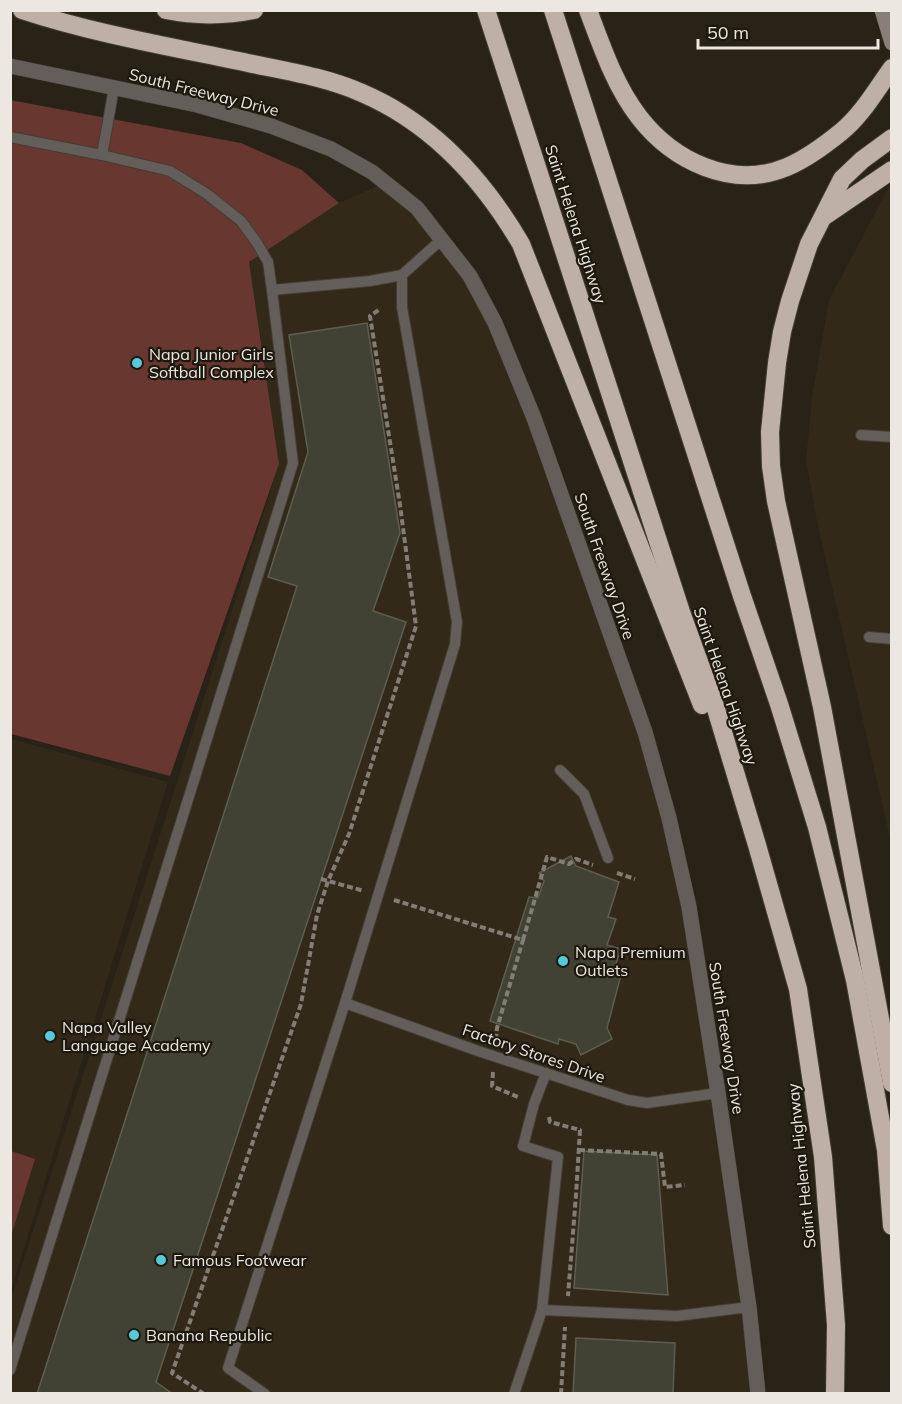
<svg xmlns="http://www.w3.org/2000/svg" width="902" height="1404" font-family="Mulish,sans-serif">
	<rect width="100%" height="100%" fill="#282217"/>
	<g fill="#322918">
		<polygon points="386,182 417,208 495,323 669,818 758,1393 11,1394 11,1299 279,464 249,262 262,252 339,203"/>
		<polygon points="891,183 891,842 817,522 806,460 812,396 829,300"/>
		<polygon points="11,739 168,782 11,1291"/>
	</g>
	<g fill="#673730">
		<polygon points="10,100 241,143 302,170 339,203 249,262 279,464 170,776 11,734"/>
		<polygon points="11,1151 35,1159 11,1236 10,1151"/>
	</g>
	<g fill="#414134" stroke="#5e5e50" stroke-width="1.5">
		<polygon points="367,323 400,533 373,611 406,622 156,1382 173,1394 37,1394 297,586 268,577 308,452 289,335"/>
		<polygon points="571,856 576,866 619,882 608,917 616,919 607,945 621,949 613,972 621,975 607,1028 612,1039 581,1055 576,1044 559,1039 558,1044 490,1021 529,897 538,898 544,881 539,873"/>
		<polygon points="584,1151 657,1155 668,1295 574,1288"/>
		<polygon points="576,1338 675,1343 673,1394 573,1394"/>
	</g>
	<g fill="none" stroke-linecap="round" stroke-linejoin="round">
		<g stroke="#433e33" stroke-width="12">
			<g id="service">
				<polyline points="10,137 102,155 170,171 207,194 241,221 257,243 268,262 272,290"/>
				<polyline points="102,155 114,88"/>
				<polyline points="861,435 892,437"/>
				<polyline points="869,637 892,639"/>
				<polyline points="560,770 584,794 608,858"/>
				<polyline points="345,1003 478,1051 628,1100 647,1103 718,1093"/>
				<polyline points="542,1310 677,1316 749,1307"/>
				<polyline points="10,1370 293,463 272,290 370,281 402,275 442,239"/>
				<polyline points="265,1394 228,1368 345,1003 455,644 457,622 402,307 402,275"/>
				<polyline points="514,1394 542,1310 558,1157 523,1146 534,1104 546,1073"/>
			</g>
		</g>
		<g stroke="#433e33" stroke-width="16">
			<polyline id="tertiary" points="10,66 197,105 271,126 331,149 372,172 417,208 470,276 495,323 534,418 645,732 669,818 689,907 718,1093 749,1307 758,1394"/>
		</g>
		<g stroke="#433e33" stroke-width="16">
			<polyline id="secondary" points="882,10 892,43"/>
		</g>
		<g stroke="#433e33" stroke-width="20">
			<g id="motorway">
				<path d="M22,10C95,34 172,47 248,63C286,71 326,77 362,93C432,123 483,179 521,244L702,705"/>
				<path d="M166,10C196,16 224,16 254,10"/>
				<polyline points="486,10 681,612 716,709 757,845 798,989 823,1157 836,1325 835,1394"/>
				<polyline points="553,10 742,596 779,704 817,827 855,980 886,1150 892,1226"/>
				<path d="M588,10C602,47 615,86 639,117C673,161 732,190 787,167C806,159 825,145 841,132C862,115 876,90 892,68"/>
				<polyline points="892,138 862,160 842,179 809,244 790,301 782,332 777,363 770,432 771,466 776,501 822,707 892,1083"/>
				<polyline points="826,215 892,170"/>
			</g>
		</g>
		<g stroke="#837e75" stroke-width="4" stroke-dasharray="6 3" stroke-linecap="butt">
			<polyline points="617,873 635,879"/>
			<polyline points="321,879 364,891"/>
			<polyline points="394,900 523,940 547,857 569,864 576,859 593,865"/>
			<polyline points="496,1040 497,1028 523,940"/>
			<polyline points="493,1072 492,1086 518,1097"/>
			<polyline points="549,1117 550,1122 580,1130 576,1195 568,1296"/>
			<polyline points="579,1150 661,1154 665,1187 685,1185"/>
			<polyline points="204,1394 172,1373 301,1004 317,915 328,881 349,834 416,626 400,505 370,316 380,309"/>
			<polyline points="561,1394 565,1327"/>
		</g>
		<use href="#service" stroke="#635e5a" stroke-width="10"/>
		<use href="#tertiary" stroke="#635e5a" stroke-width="15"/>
		<use href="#secondary" stroke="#887f79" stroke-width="15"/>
		<use href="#motorway" stroke="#beb0a6" stroke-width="18"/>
	</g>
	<g fill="#54cadd" stroke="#1e190e" stroke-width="2">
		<circle cx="137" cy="363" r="6"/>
		<circle cx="563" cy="961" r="6"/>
		<circle cx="50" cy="1036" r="6"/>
		<circle cx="161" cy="1260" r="6"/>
		<circle cx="134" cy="1335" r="6"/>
	</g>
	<g text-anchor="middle" stroke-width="4.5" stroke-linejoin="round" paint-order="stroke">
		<g font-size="16" fill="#ece8e1" stroke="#1e190e">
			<text transform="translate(204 92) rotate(14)" y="6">South Freeway Drive</text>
			<text transform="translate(576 224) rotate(72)" y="6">Saint Helena Highway</text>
			<text transform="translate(605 566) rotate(71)" y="6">South Freeway Drive</text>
			<text transform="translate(726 686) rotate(71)" y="6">Saint Helena Highway</text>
			<text transform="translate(727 1038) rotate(81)" y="6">South Freeway Drive</text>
			<text transform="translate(534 1053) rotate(19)" y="6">Factory Stores Drive</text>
			<text transform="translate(801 1166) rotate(-96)" y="6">Saint Helena Highway</text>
		</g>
		<g font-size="16" fill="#ece8e1" stroke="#1e190e" text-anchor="start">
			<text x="149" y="360">Napa Junior Girls<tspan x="149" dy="18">Softball Complex</tspan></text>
			<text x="575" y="958">Napa Premium<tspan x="575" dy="18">Outlets</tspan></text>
			<text x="62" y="1033">Napa Valley<tspan x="62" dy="18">Language Academy</tspan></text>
			<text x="173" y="1266">Famous Footwear</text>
			<text x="146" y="1341">Banana Republic</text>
		</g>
	</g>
	<rect width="902" height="1404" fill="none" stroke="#ece8e1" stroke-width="24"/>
	<path d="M698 39v9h180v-9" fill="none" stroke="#ece8e1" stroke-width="3"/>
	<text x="707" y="39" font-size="18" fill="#ece8e1" stroke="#1e190e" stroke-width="4.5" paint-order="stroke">50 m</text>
</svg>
